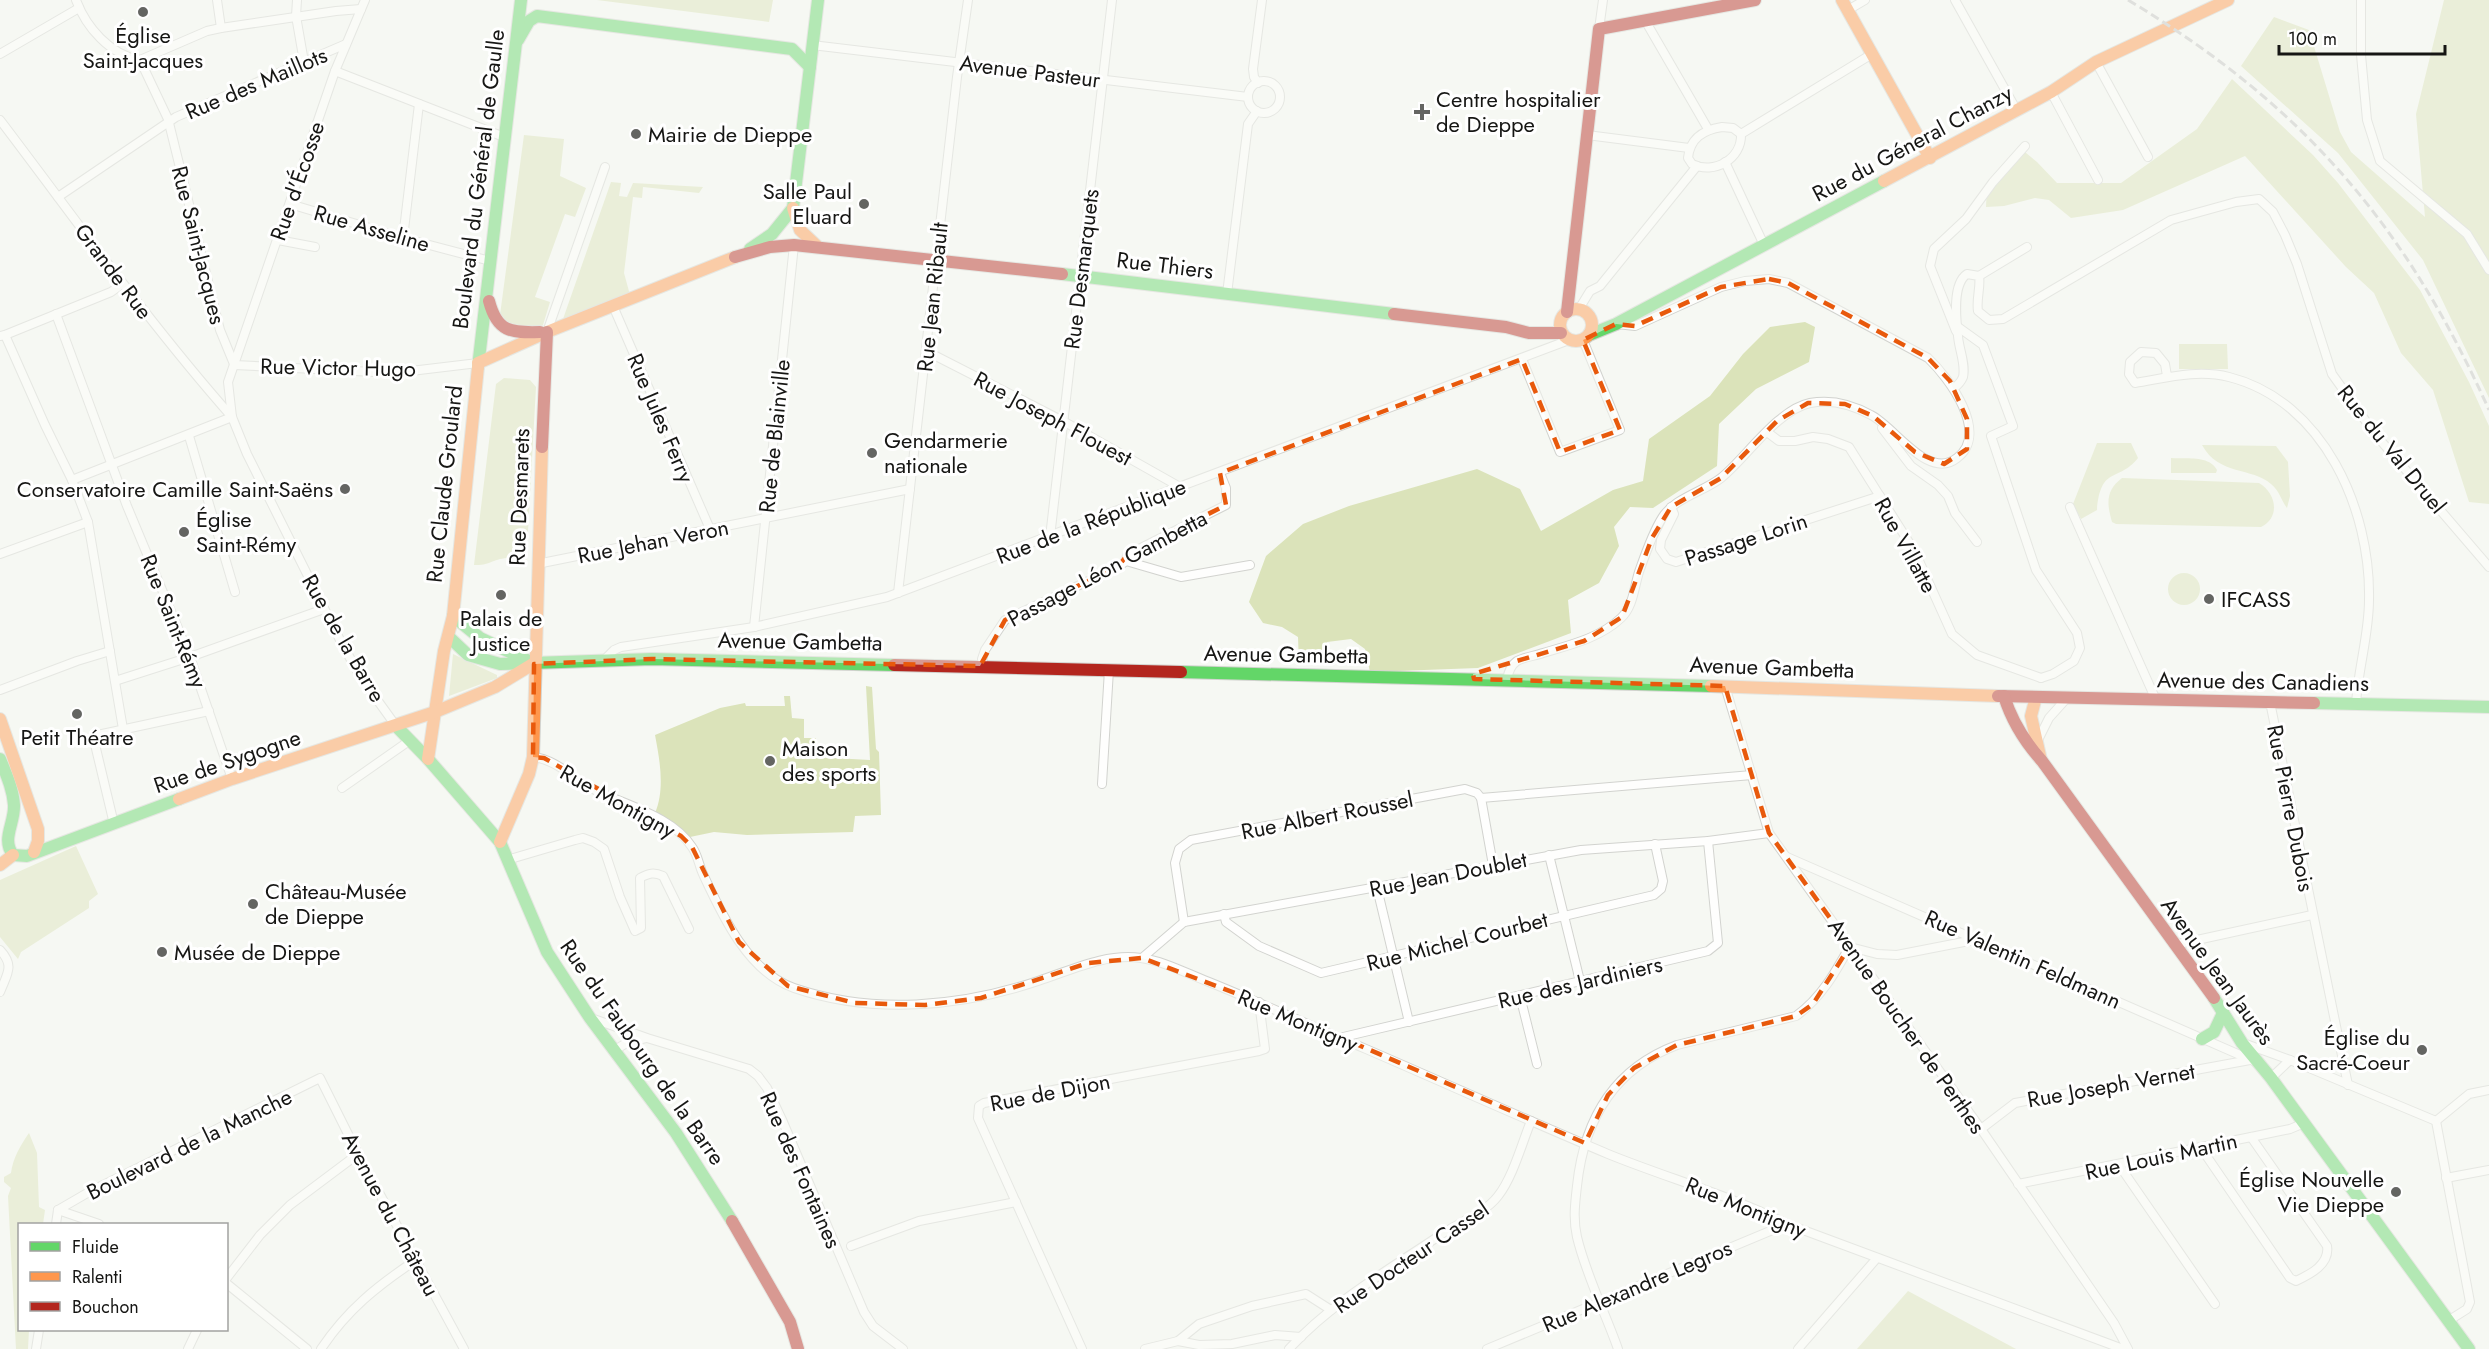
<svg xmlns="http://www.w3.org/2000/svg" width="2489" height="1349" font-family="Jost,sans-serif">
	<rect width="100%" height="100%" fill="#f6f8f3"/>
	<g fill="#dbe3ba">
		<polygon points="597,0 773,0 769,22"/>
		<polygon points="2444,0 2489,0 2489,398 2423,260 2338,153 2241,66 2274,17 2309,30 2340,132 2351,152 2425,217 2416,114"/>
		<polygon points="2232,79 2313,155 2338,183 2420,290 2469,382 2489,426 2489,504 2469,502 2433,390 2401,353 2374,293 2346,267 2245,156 2123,210 2071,218 2049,200 2035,198 2004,206 1986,207 1987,182 2020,148 2037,162 2057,183 2121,183 2197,129"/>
		<polygon points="524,135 564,139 560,176 586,188 575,217 565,214 535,297 550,302 543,325 516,331 508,326 500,315"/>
		<polygon points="611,182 621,183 619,196 627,197 633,183 703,187 699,193 643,187 642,198 633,197 624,273 630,295 563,319"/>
		<polygon points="1805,322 1815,327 1809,362 1756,389 1719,424 1717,466 1653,508 1630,507 1614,527 1619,546 1599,583 1568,600 1571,633 1478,668 1370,672 1365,649 1351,639 1327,642 1315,663 1299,665 1298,637 1282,627 1263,623 1249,602 1266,556 1303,524 1349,506 1477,469 1520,489 1541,531 1613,490 1643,481 1649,439 1710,396 1743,354 1770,327"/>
		<polygon points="2179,344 2227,344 2228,369 2179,369"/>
		<path d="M504,378L530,380L536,387L526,567L520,566L513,558C493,557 491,566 474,565L496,384Z"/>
		<path d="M2097,443H2131L2138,458C2118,483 2101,465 2097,510L2081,519L2073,504Z"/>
		<path d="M2202,445L2276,446L2288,462L2290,496L2287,508C2281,500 2279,490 2271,484C2252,467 2219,476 2202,445Z"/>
		<path d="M2171,458C2187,459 2209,455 2217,470L2216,473H2171Z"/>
		<path d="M2122,478L2259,483C2276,493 2281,517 2261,527L2116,524L2112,522C2107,504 2105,491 2122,478Z"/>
		<circle cx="2184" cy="589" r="16"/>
		<polygon points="453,654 497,675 497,678 449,696"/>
		<path d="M866,686L872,687L876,749L879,752L881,815L855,816L853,832L747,835L714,832L690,837L669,820L655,813C665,789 660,761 655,735L720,708L745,703L746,706H785L784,696H790L792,718L804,719V738H816L815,757L870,760Z"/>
		<polygon points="76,846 98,894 89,901 89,908 21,952 18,959 0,937 0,880"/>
		<path d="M29,1133L37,1153L39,1207L45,1210L43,1224H20V1330H29L28,1349H16L8,1196L11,1188L4,1182V1177L11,1173C13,1158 20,1146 29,1133Z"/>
		<polygon points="1908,1291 2016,1349 1857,1349"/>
	</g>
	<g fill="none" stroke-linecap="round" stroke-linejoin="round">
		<g stroke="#d2d3cf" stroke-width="10">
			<g id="street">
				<path d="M76,0C86,27 110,55 140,60"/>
				<polyline points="217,0 221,28"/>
				<polyline points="297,0 296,16 304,62"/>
				<polyline points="365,0 335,71 228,382 232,417 247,454 340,640 360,676 396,726"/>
				<polyline points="1955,0 2017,111"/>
				<polyline points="2361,0 2361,55 2367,120 2380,161 2467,234 2489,270"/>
				<polyline points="1848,10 1865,0"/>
				<polyline points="1646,22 1708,129"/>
				<polyline points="1599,29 1603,0"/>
				<polyline points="812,45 1248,97"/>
				<polyline points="0,54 79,8"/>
				<polyline points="140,60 168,119 220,330 234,364"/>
				<polyline points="140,60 207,31 221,28 336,11 361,9"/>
				<polyline points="2096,62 2148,157"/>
				<polyline points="335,71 504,137"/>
				<circle cx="1264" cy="97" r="16"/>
				<polyline points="1258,83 1254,77 1253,69 1262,0"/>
				<polyline points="2051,92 2098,180"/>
				<path d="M0,120C76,220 149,323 232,417"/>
				<path d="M1722,127L1733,128L1741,134C1742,159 1714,175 1692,164L1688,158C1690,138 1703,130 1722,127Z"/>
				<polyline points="1741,134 1872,54"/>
				<polyline points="1587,135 1689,148"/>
				<polyline points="1725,162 1764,245"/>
				<polyline points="58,197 176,117 346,44"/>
				<polyline points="290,204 403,238 490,261"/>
				<polyline points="403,238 419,104"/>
				<polyline points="278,240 315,247"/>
				<polyline points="1979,276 2027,247"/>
				<polyline points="1227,294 1248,124 1257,111"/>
				<polyline points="613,306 710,529"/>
				<polyline points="1579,309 1590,291 1600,286 1697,166"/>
				<polyline points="56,314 127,506 190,657 232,779"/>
				<polyline points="1958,327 1983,345 2013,426 1991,436 2036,570 2077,633 2080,648 2074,661 2053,674 2041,678"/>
				<polyline points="1956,331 1930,266 1934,249 1966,219 1993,182 2025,146"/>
				<polyline points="547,332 605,167"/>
				<polyline points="5,335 45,425 72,480 88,522 123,729"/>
				<polyline points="0,336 5,335 111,292 122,284"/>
				<polyline points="926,351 1063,421 1180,487"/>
				<polyline points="1522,359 1560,452 1620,430 1583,340"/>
				<polyline points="234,365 394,373 478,363"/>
				<path d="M2167,376L2165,364L2156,353L2141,352L2130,362L2129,374L2135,383C2166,378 2197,369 2229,377C2324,401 2371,510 2369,600C2369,635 2358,669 2356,704"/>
				<path d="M1954,388C1958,385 1961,382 1963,377C1966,364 1959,350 1958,336C1956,319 1952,284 1967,274L1979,276C1981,287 1976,299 1978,311L1989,320L2003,319L2171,220L2236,202L2259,199L2273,212L2285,235L2297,264L2332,374L2375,434L2489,567"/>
				<polyline points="1882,428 1911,466 1938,485 1948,496 1955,513 1977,542"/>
				<polyline points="1767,432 1779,441 1795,441 1813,437 1828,439 1849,447 1915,552 1952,634 1977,655 2041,678"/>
				<polyline points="189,436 235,592"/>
				<polyline points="72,480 232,417"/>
				<polyline points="1671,507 1674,514 1661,540 1660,549 1667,559 1676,562 1880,496"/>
				<polyline points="2070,507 2156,700"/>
				<polyline points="1050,537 1112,0"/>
				<polyline points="0,554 88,522"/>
				<polyline points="1126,561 1181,577 1250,565"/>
				<polyline points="537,564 910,489"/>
				<polyline points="898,593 957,77 968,0"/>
				<polyline points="754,627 794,245"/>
				<polyline points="603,661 614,650 621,647 754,627 887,597 1569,340"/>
				<polyline points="984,666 982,659 985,650 1005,620 1118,567 1126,561 1127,555 1226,505 1226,488 1220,473"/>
				<path d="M1507,680C1508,673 1511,665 1517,661C1524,657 1535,656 1543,653C1570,645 1600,638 1621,618C1633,607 1634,588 1639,572C1645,555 1652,534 1662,518C1674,498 1703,492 1721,478C1746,458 1777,410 1810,403C1831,399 1853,405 1871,415C1895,427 1928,481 1957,458C1990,433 1949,378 1928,358L1788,283L1769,279L1745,281L1721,287L1635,326L1617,324"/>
				<polyline points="115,681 190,657 324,609"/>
				<polyline points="1725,686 1769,833 1981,1129 2114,1323 2128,1349"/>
				<polyline points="0,690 77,661 110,651"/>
				<polyline points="2270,702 2348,1085"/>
				<polyline points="2037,742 2049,718 2067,698"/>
				<path d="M533,757C556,759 575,780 595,790C627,806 672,816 692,847C698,855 699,866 703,874C722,915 748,972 794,988C873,1015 960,1007 1038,981C1072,970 1105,953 1141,958C1164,961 1188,974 1209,982C1261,1003 1313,1027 1366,1049C1447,1084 1527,1120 1608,1154C1667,1178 1729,1195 1787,1224L2123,1349"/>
				<polyline points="1102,784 1109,670"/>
				<polyline points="342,788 409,741"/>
				<polyline points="1481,798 1752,775"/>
				<polyline points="114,824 93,736 209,711"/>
				<polyline points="1549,855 1580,981"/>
				<polyline points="1787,857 2256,1062"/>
				<path d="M507,860L575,840L583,838L594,842L604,849L620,897L635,931L641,928L640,878C649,873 654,872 663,876L689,929"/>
				<polyline points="1377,888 1409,1022"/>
				<polyline points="1224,914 1226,922 1259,946 1321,973 1654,895 1661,889 1663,881 1655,844"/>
				<polyline points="1184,922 1175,863 1179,849 1191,840 1465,789 1477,793 1481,798 1493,865"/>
				<polyline points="2174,945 2312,915"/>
				<polyline points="1850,947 1877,954 1897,955 1979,939"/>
				<path d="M0,950C15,966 7,974 0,992"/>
				<polyline points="1142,958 1184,922 1581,850 1708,841 1769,833"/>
				<polyline points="1520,996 1537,1064"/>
				<polyline points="591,1018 647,1038 749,1069 758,1076 767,1088 783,1122 864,1312 873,1326 903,1349"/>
				<polyline points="1339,1038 1708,951 1718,943 1708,841"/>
				<polyline points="2243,1043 2290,1060 2436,1121"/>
				<polyline points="615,1050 628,1042 646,1038"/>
				<polyline points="2271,1078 2290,1060"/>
				<polyline points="2436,1121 2470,1302 2467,1309 2448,1321"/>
				<polyline points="2436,1121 2469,1094 2489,1090"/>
				<polyline points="1981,1129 2015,1103 2250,1060"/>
				<path d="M2201,1148L2290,1278L2296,1281C2311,1274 2330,1264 2327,1246L2251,1137"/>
				<polyline points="2119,1165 2215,1304"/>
				<polyline points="2446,1178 2489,1170"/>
				<polyline points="2018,1184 2251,1137 2290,1129 2302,1124"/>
				<polyline points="58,1210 89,1192 320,1078 358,1154 464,1349"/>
				<polyline points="58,1210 99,1224"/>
				<polyline points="56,1224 58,1210"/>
				<polyline points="851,1246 919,1221 1016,1202"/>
				<polyline points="226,1279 260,1235 290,1205 358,1154"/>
				<polyline points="226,1283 307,1349"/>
				<polyline points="1178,1341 1199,1345 1232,1344 1275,1335 1301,1337"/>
				<polyline points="36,1349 39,1330"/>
				<polyline points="188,1349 197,1330"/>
				<path d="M321,1349C347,1310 377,1286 416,1260"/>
				<polyline points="1082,1349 978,1118 979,1106 984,1103 1259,1051 1265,1049 1259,1002"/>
				<polyline points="1145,1349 1178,1341 1199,1324 1252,1306 1306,1294 1331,1310"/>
				<path d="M1289,1349C1332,1302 1390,1269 1442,1234C1460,1222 1485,1213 1498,1196C1513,1177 1522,1143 1531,1121"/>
				<polyline points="1487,1349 1787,1224"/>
				<path d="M1618,1349C1605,1312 1586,1275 1577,1237C1573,1220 1575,1203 1577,1186C1584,1120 1613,1069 1677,1045L1796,1016C1821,998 1835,973 1850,946"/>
				<polyline points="1798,1349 1877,1258"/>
			</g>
		</g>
		<g stroke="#d2d3cf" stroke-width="14">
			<g id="fast">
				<polyline points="518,40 529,21 537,16 792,49 810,67"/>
				<polyline points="750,249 772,234 793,208 818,0"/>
				<polyline points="1062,274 1394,314"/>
				<polyline points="1589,335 1616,324 1884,181"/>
				<polyline points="478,367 521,0"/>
				<polyline points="453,616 480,638 531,662"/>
				<polyline points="449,637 468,655 500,664 652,659 894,665"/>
				<polyline points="1181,672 1711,686"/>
				<polyline points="2314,703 2489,707"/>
				<polyline points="396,726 428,759 500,842 547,952 590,1018 676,1133 732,1221"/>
				<path d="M0,759C6,774 13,789 14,805C15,823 1,839 13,855L27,856L179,799"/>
				<polyline points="2214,998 2242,1043 2271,1078 2469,1349"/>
				<polyline points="2202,1039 2214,1032 2223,1013"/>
			</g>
		</g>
		<g stroke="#d2d3cf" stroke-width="14">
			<g id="slow">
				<polyline points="1842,0 1930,158"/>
				<polyline points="1884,181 2051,92 2096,62 2228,0"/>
				<polyline points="793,208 800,230 817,246"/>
				<circle cx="1576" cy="325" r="16"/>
				<polyline points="478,363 547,332 735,257"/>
				<polyline points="1711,686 1998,696"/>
				<polyline points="2036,697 2031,716 2041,760"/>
				<polyline points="0,719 38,829 38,841 34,852"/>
				<polyline points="428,759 444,651 453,616 478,367"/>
				<polyline points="179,799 232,779 435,712 495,687 533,664"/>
				<polyline points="500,842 529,774 533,757 542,447"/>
				<polyline points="0,865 13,855"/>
			</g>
		</g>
		<g stroke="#d2d3cf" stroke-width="14">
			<g id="jam">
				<polyline points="735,257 770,247 794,245 1062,274"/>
				<path d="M489,301C497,332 511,333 540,332"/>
				<polyline points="1567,312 1599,29 1755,0"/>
				<polyline points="1394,314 1506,327 1529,333 1561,333"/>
				<polyline points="542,447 547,332"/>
				<polyline points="894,665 1181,672"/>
				<polyline points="1998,696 2314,703"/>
				<path d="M2004,696C2012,722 2024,741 2042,761L2214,998"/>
				<polyline points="732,1221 790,1322 798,1349"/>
			</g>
		</g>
		<use href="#street" stroke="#fefefd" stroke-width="8"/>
		<use href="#fast" stroke="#63d668" stroke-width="12"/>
		<use href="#slow" stroke="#ff974d" stroke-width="12"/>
		<use href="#jam" stroke="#b3261e" stroke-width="12"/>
		<path stroke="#c4c4c3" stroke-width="3" stroke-dasharray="9 4.5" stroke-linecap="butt" d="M2128,0C2303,105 2406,225 2489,410"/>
	</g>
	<path d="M0 0H2489V1349H0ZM1769,279L1788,283L1928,358L1950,381L1967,419V449L1944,464L1915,452L1873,416L1845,404L1808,403L1777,421L1721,478L1671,507L1652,538L1622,617L1584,641L1473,674L1474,679L1725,686L1769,833L1850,946L1813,1004L1796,1016L1677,1045L1634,1068L1608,1095L1585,1143L1259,1002L1142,958L1088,963L981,998L925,1005L855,1003L788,986L739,942L692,847L681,836L544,758L533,757L534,664L652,659L980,666L1005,620L1118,567L1127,555L1226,505L1220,473L1522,359L1560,452L1620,430L1583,340L1616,324L1635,326L1721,287Z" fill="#f6f8f3" fill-opacity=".55" fill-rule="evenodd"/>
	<path fill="none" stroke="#e8590c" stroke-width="4.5" stroke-dasharray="12 8" stroke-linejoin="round" d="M1769,279L1788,283L1928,358L1950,381L1967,419V449L1944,464L1915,452L1873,416L1845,404L1808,403L1777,421L1721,478L1671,507L1652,538L1622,617L1584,641L1473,674L1474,679L1725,686L1769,833L1850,946L1813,1004L1796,1016L1677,1045L1634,1068L1608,1095L1585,1143L1259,1002L1142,958L1088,963L981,998L925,1005L855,1003L788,986L739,942L692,847L681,836L544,758L533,757L534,664L652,659L980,666L1005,620L1118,567L1127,555L1226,505L1220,473L1522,359L1560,452L1620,430L1583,340L1616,324L1635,326L1721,287Z"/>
	<g fill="#646562" stroke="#fff" stroke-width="2">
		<circle cx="143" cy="12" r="6"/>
		<path d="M1419 103h6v6h6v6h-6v6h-6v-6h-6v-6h6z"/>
		<circle cx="636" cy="134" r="6"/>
		<circle cx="864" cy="204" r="6"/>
		<circle cx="872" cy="453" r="6"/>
		<circle cx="345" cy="489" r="6"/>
		<circle cx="184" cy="532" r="6"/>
		<circle cx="501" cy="595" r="6"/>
		<circle cx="2209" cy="599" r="6"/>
		<circle cx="77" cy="714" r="6"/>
		<circle cx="770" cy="761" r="6"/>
		<circle cx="253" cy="904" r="6"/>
		<circle cx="162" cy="952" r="6"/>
		<circle cx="2422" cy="1050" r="6"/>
		<circle cx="2396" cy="1192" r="6"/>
	</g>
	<g text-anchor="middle" stroke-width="6" stroke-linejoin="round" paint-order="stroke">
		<g font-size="22" fill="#161614" stroke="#fff" text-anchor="start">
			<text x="143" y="43" text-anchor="middle">Église<tspan x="143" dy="25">Saint-Jacques</tspan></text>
			<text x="1436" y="107">Centre hospitalier<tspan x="1436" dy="25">de Dieppe</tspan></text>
			<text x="648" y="142">Mairie de Dieppe</text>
			<text x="852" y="199" text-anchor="end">Salle Paul<tspan x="852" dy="25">Eluard</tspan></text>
			<text x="884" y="448">Gendarmerie<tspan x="884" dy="25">nationale</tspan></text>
			<text x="333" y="497" text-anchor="end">Conservatoire Camille Saint-Saëns</text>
			<text x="196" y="527">Église<tspan x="196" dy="25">Saint-Rémy</tspan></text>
			<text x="2221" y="607">IFCASS</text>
			<text x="501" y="626" text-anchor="middle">Palais de<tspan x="501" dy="25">Justice</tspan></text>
			<text x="77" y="745" text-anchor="middle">Petit Théatre</text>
			<text x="782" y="756">Maison<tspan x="782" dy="25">des sports</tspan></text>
			<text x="265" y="899">Château-Musée<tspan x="265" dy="25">de Dieppe</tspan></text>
			<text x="174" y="960">Musée de Dieppe</text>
			<text x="2410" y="1045" text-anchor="end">Église du<tspan x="2410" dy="25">Sacré-Coeur</tspan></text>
			<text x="2384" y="1187" text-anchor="end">Église Nouvelle<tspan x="2384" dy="25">Vie Dieppe</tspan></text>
		</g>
		<g font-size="22" fill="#161614" stroke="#fff">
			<text transform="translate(1030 71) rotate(7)" y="8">Avenue Pasteur</text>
			<text transform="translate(256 83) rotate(-23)" y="8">Rue des Maillots</text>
			<text transform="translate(1912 143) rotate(-28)" y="8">Rue du Géneral Chanzy</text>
			<text transform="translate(478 179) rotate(-83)" y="8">Boulevard du Général de Gaulle</text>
			<text transform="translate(297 181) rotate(-71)" y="8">Rue d'Écosse</text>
			<text transform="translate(372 228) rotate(16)" y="8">Rue Asseline</text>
			<text transform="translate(199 245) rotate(76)" y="8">Rue Saint-Jacques</text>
			<text transform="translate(1165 265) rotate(7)" y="8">Rue Thiers</text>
			<text transform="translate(1081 269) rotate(-83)" y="8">Rue Desmarquets</text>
			<text transform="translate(114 271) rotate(53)" y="8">Grande Rue</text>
			<text transform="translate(932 297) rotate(-84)" y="8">Rue Jean Ribault</text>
			<text transform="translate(338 367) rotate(1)" y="8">Rue Victor Hugo</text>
			<text transform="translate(661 418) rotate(67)" y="8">Rue Jules Ferry</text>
			<text transform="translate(1053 418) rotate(28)" y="8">Rue Joseph Flouest</text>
			<text transform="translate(774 436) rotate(-84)" y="8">Rue de Blainville</text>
			<text transform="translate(2392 449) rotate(51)" y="8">Rue du Val Druel</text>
			<text transform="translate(444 484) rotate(-84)" y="8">Rue Claude Groulard</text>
			<text transform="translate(519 497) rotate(-88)" y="8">Rue Desmarets</text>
			<text transform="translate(1091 521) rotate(-21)" y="8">Rue de la République</text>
			<text transform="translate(1746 539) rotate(-18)" y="8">Passage Lorin</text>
			<text transform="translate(653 541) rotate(-11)" y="8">Rue Jehan Veron</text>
			<text transform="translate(1906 545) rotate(61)" y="8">Rue Villatte</text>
			<text transform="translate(1107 568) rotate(-28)" y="8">Passage Léon Gambetta</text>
			<text transform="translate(174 621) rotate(68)" y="8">Rue Saint-Rémy</text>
			<text transform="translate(344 638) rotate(60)" y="8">Rue de la Barre</text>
			<text transform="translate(800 641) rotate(1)" y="8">Avenue Gambetta</text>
			<text transform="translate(1286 654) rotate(1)" y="8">Avenue Gambetta</text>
			<text transform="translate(1772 667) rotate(2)" y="8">Avenue Gambetta</text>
			<text transform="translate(2263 681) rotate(1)" y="8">Avenue des Canadiens</text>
			<text transform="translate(227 761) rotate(-19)" y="8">Rue de Sygogne</text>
			<text transform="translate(618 801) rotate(29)" y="8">Rue Montigny</text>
			<text transform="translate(2291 808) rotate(79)" y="8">Rue Pierre Dubois</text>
			<text transform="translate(1327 815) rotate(-11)" y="8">Rue Albert Roussel</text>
			<text transform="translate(1448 874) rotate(-11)" y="8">Rue Jean Doublet</text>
			<text transform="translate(1457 941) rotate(-14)" y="8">Rue Michel Courbet</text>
			<text transform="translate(2023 959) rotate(24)" y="8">Rue Valentin Feldmann</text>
			<text transform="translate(2218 971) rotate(54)" y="8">Avenue Jean Jaurès</text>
			<text transform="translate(1580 982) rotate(-13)" y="8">Rue des Jardiniers</text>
			<text transform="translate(1298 1020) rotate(23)" y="8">Rue Montigny</text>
			<text transform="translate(1907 1026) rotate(55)" y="8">Avenue Boucher de Perthes</text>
			<text transform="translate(643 1052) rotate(55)" y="8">Rue du Faubourg de la Barre</text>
			<text transform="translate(2111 1085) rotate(-10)" y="8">Rue Joseph Vernet</text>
			<text transform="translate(1050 1092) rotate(-11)" y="8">Rue de Dijon</text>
			<text transform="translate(189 1144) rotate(-26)" y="8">Boulevard de la Manche</text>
			<text transform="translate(2161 1156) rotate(-12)" y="8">Rue Louis Martin</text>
			<text transform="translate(801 1170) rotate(66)" y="8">Rue des Fontaines</text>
			<text transform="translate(1746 1207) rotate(22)" y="8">Rue Montigny</text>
			<text transform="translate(391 1214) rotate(62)" y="8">Avenue du Château</text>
			<text transform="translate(1411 1257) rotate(-34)" y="8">Rue Docteur Cassel</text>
			<text transform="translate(1637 1286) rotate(-23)" y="8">Rue Alexandre Legros</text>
		</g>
	</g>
	<rect x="18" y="1223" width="210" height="108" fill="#ffffff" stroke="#a2a2a1" stroke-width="1.5"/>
	<rect x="30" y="1242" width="30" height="9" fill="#63d668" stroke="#a2a2a1" stroke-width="1.5"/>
	<text x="72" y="1253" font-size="18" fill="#161614">Fluide</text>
	<rect x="30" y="1272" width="30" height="9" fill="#ff974d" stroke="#a2a2a1" stroke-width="1.5"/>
	<text x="72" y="1283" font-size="18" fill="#161614">Ralenti</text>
	<rect x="30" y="1302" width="30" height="9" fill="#b3261e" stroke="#a2a2a1" stroke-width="1.5"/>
	<text x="72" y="1313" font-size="18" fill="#161614">Bouchon</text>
	<path d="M2279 45v9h166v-9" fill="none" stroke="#161614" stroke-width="3"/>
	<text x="2288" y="45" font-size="18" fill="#161614" stroke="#ffffff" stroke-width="4.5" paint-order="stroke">100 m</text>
</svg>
